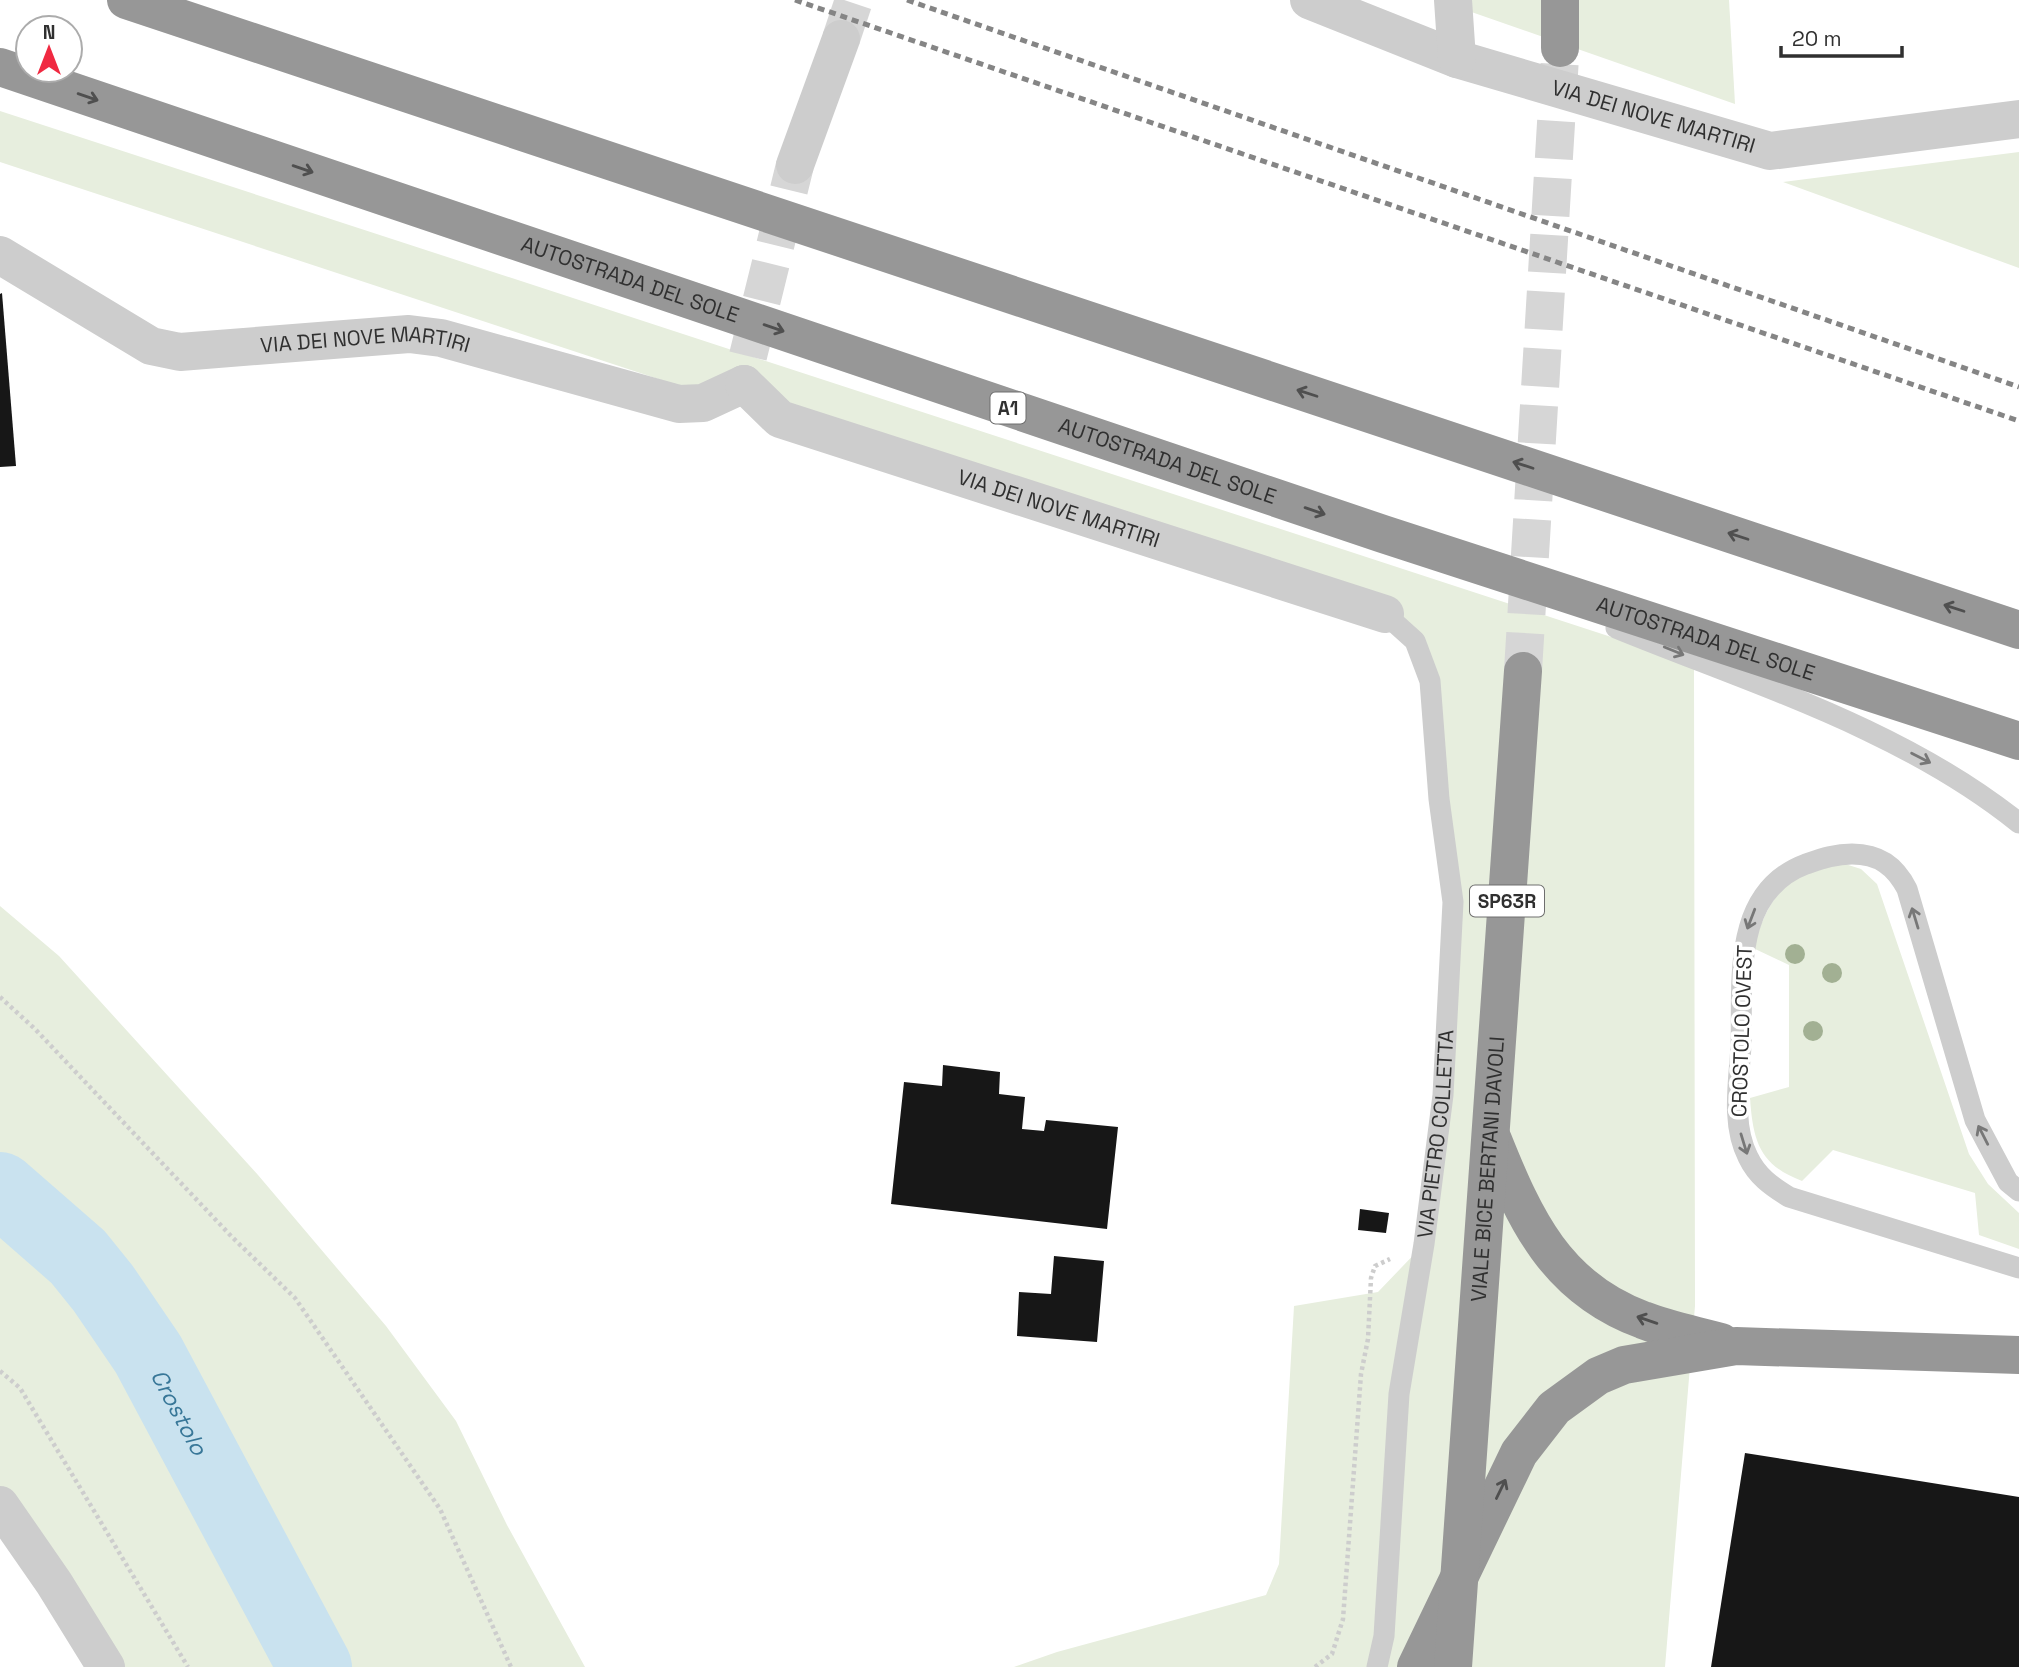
<svg xmlns="http://www.w3.org/2000/svg" width="2019" height="1667" font-family="'Space Grotesk',sans-serif">
	<rect width="100%" height="100%" fill="#fff"/>
	<g fill="#e7eede">
		<polygon points="1437,0 1729,0 1735,104"/>
		<polygon points="0,111 1694,664 1695,1306 1665,1667 1014,1667 1057,1652 1266,1595 1279,1564 1294,1306 1378,1292 1424,1244 1453,902 1415,641 780,419 0,162"/>
		<polygon points="2019,152 2019,268 1783,182"/>
		<path d="M1842,863L1861,869L1877,884L1969,1154L1988,1184L2019,1213V1249L1979,1235L1975,1193L1833,1150L1802,1181C1759,1165 1753,1140 1750,1098L1789,1087V965L1753,948C1770,894 1784,876 1842,863Z"/>
		<polygon points="0,906 59,956 258,1175 386,1326 456,1421 507,1525 585,1667 116,1667 0,1491"/>
	</g>
	<g fill="none" stroke-linecap="round" stroke-linejoin="round">
		<path stroke="#c9e2ef" stroke-width="74" id="s1" d="M0,1189L78,1257L103,1288L148,1354L315,1667"/>
	</g>
	<g fill="#171717">
		<polygon points="2,293 16,466 0,467 0,294"/>
		<polygon points="943,1065 1000,1072 999,1094 1025,1097 1022,1129 1044,1131 1046,1120 1118,1127 1107,1229 891,1204 904,1082 942,1086"/>
		<polygon points="1360,1209 1389,1213 1386,1233 1358,1230"/>
		<polygon points="1054,1256 1104,1261 1097,1342 1017,1336 1019,1292 1051,1294"/>
		<polygon points="1745,1453 2019,1497 2019,1667 1711,1667"/>
	</g>
	<g fill="none" stroke-linecap="round" stroke-linejoin="round">
		<g stroke="#d6d6d6" stroke-width="38" stroke-dasharray="38 19" stroke-linecap="butt">
			<polyline points="841,39 854,0"/>
			<polyline points="748,356 795,165"/>
		</g>
		<polyline stroke="#d6d6d6" stroke-width="38" stroke-dasharray="38 19" stroke-linecap="butt" points="1523,671 1560,57"/>
		<g stroke="#cdcdcd" stroke-width="4.5" stroke-dasharray="3.5 3.5" stroke-linecap="butt">
			<polyline points="0,997 35,1029 232,1237 295,1298 440,1509 511,1667"/>
			<polyline points="0,1371 20,1388 188,1667"/>
			<polyline points="1315,1667 1332,1654 1343,1619 1361,1374 1368,1339 1371,1278 1375,1266 1390,1259"/>
		</g>
		<g stroke="#cdcdcd" stroke-width="21">
			<path d="M1616,628C1753,684 1902,729 2019,823"/>
			<path d="M2019,1191L2008,1182L1975,1120L1907,889C1895,866 1879,854 1852,854C1835,854 1821,859 1806,864C1731,892 1743,981 1741,1046C1739,1081 1731,1124 1748,1157C1757,1176 1771,1186 1789,1197L2019,1268"/>
			<path id="s2" d="M1377,1667L1384,1636L1399,1394L1424,1244L1443,1095L1453,902L1439,799L1430,681L1415,641L1385,614"/>
		</g>
		<g stroke="#cdcdcd" stroke-width="38">
			<path id="s3" d="M1309,0L1457,59L1770,151L2019,119"/>
			<polyline points="1453,0 1457,59"/>
			<polyline points="795,165 841,39"/>
			<path id="s4" d="M0,255L151,346L180,352L409,334L441,338L679,404L703,403L744,384"/>
			<path id="s5" d="M744,384L780,419L1385,614"/>
			<polyline points="0,1505 54,1583 106,1667"/>
		</g>
		<g stroke="#979797" stroke-width="38">
			<polyline points="126,0 2019,630"/>
			<polyline points="1560,0 1560,48"/>
			<path id="s6" d="M0,67L1383,534L2019,741"/>
			<path d="M1493,1140C1525,1220 1556,1288 1643,1320C1668,1330 1696,1335 1721,1342"/>
			<polyline points="1416,1667 1519,1453 1554,1408 1598,1376 1624,1365 1736,1346 2019,1355"/>
			<path id="s7" d="M1453,1667L1523,671"/>
		</g>
		<g stroke="#858585" stroke-width="5" stroke-dasharray="7 5" stroke-linecap="butt">
			<polyline points="795,0 2019,421"/>
			<polyline points="907,0 2019,387"/>
		</g>
	</g>
	<g fill="#a2b093">
		<circle cx="1795" cy="954" r="10"/>
		<circle cx="1832" cy="973" r="10"/>
		<circle cx="1813" cy="1031" r="10"/>
	</g>
	<defs><path id="oneway-shaft" d="M-6 0H5M1.5-3L5.5 0L1.5 3" fill="none" stroke-width="1.6" stroke-linecap="round" stroke-linejoin="round" transform="scale(1.75)"/></defs>
	<g stroke="#4f4f4f">
		<use href="#oneway-shaft" transform="translate(88 97) rotate(19)"/>
		<use href="#oneway-shaft" transform="translate(303 169) rotate(19)"/>
		<use href="#oneway-shaft" transform="translate(774 328) rotate(19)"/>
		<use href="#oneway-shaft" transform="translate(1307 393) rotate(-162)"/>
		<use href="#oneway-shaft" transform="translate(1523 465) rotate(-162)"/>
		<use href="#oneway-shaft" transform="translate(1315 511) rotate(19)"/>
		<use href="#oneway-shaft" transform="translate(1738 536) rotate(-162)"/>
		<use href="#oneway-shaft" transform="translate(1954 608) rotate(-162)"/>
		<use href="#oneway-shaft" transform="translate(1647 1320) rotate(-161)"/>
		<use href="#oneway-shaft" transform="translate(1501 1489) rotate(-64)"/>
	</g>
	<g stroke="#777">
		<use href="#oneway-shaft" transform="translate(1674 651) rotate(22)"/>
		<use href="#oneway-shaft" transform="translate(1921 758) rotate(27)"/>
		<use href="#oneway-shaft" transform="translate(1915 918) rotate(-107)"/>
		<use href="#oneway-shaft" transform="translate(1751 919) rotate(111)"/>
		<use href="#oneway-shaft" transform="translate(1983 1135) rotate(-117)"/>
		<use href="#oneway-shaft" transform="translate(1744 1144) rotate(73)"/>
	</g>
	<g text-anchor="middle" stroke-width="7" stroke-linejoin="round" paint-order="stroke">
		<g fill="#fff" stroke="#6e6e6e" stroke-width="2">
			<rect x="990.5" y="392.5" width="35" height="31" rx="5"/>
			<rect x="1470" y="885.5" width="74" height="31" rx="5"/>
		</g>
		<g font-size="19" font-weight="bold" fill="#303030">
			<text x="1008" y="415">A1</text>
			<text x="1507" y="908">SP63R</text>
		</g>
		<g font-size="21" fill="#303030" stroke="#fff">
			<text dy="7" stroke="none"><textPath href="#s3" startOffset="364">VIA DEI NOVE MARTIRI</textPath></text>
			<text dy="7" stroke="none"><textPath href="#s6" startOffset="665">AUTOSTRADA DEL SOLE</textPath></text>
			<text dy="7" stroke="none"><textPath href="#s4" startOffset="392">VIA DEI NOVE MARTIRI</textPath></text>
			<text dy="7" stroke="none"><textPath href="#s6" startOffset="1232">AUTOSTRADA DEL SOLE</textPath></text>
			<text dy="7" stroke="none"><textPath href="#s5" startOffset="343">VIA DEI NOVE MARTIRI</textPath></text>
			<text dy="7" stroke="none"><textPath href="#s6" startOffset="1799">AUTOSTRADA DEL SOLE</textPath></text>
			<text transform="translate(1742 1031) rotate(-88)" y="7">CROSTOLO OVEST</text>
			<text dy="7" stroke="none"><textPath href="#s2" startOffset="537">VIA PIETRO COLLETTA</textPath></text>
			<text dy="7" stroke="none"><textPath href="#s7" startOffset="499">VIALE BICE BERTANI DAVOLI</textPath></text>
		</g>
		<g font-size="23" font-style="italic" fill="#387798" stroke="#fff">
			<text dy="8" stroke="none"><textPath href="#s1" startOffset="289">Crostolo</textPath></text>
		</g>
	</g>
	<g transform="translate(49 49)"><circle r="33" fill="#ffffff" stroke="#acacac" stroke-width="2"/>
	<path d="M0-5L12 26L0 18L-12 26Z" fill="#f02941"/>
	<text y="-10" font-size="19" font-weight="bold" text-anchor="middle" fill="#303030">N</text>
	</g>
	<path d="M1781 46v10h121v-10" fill="none" stroke="#303030" stroke-width="3.5"/>
	<text x="1792" y="46" font-size="21" fill="#303030" stroke="#ffffff" stroke-width="5" paint-order="stroke">20 m</text>
</svg>
